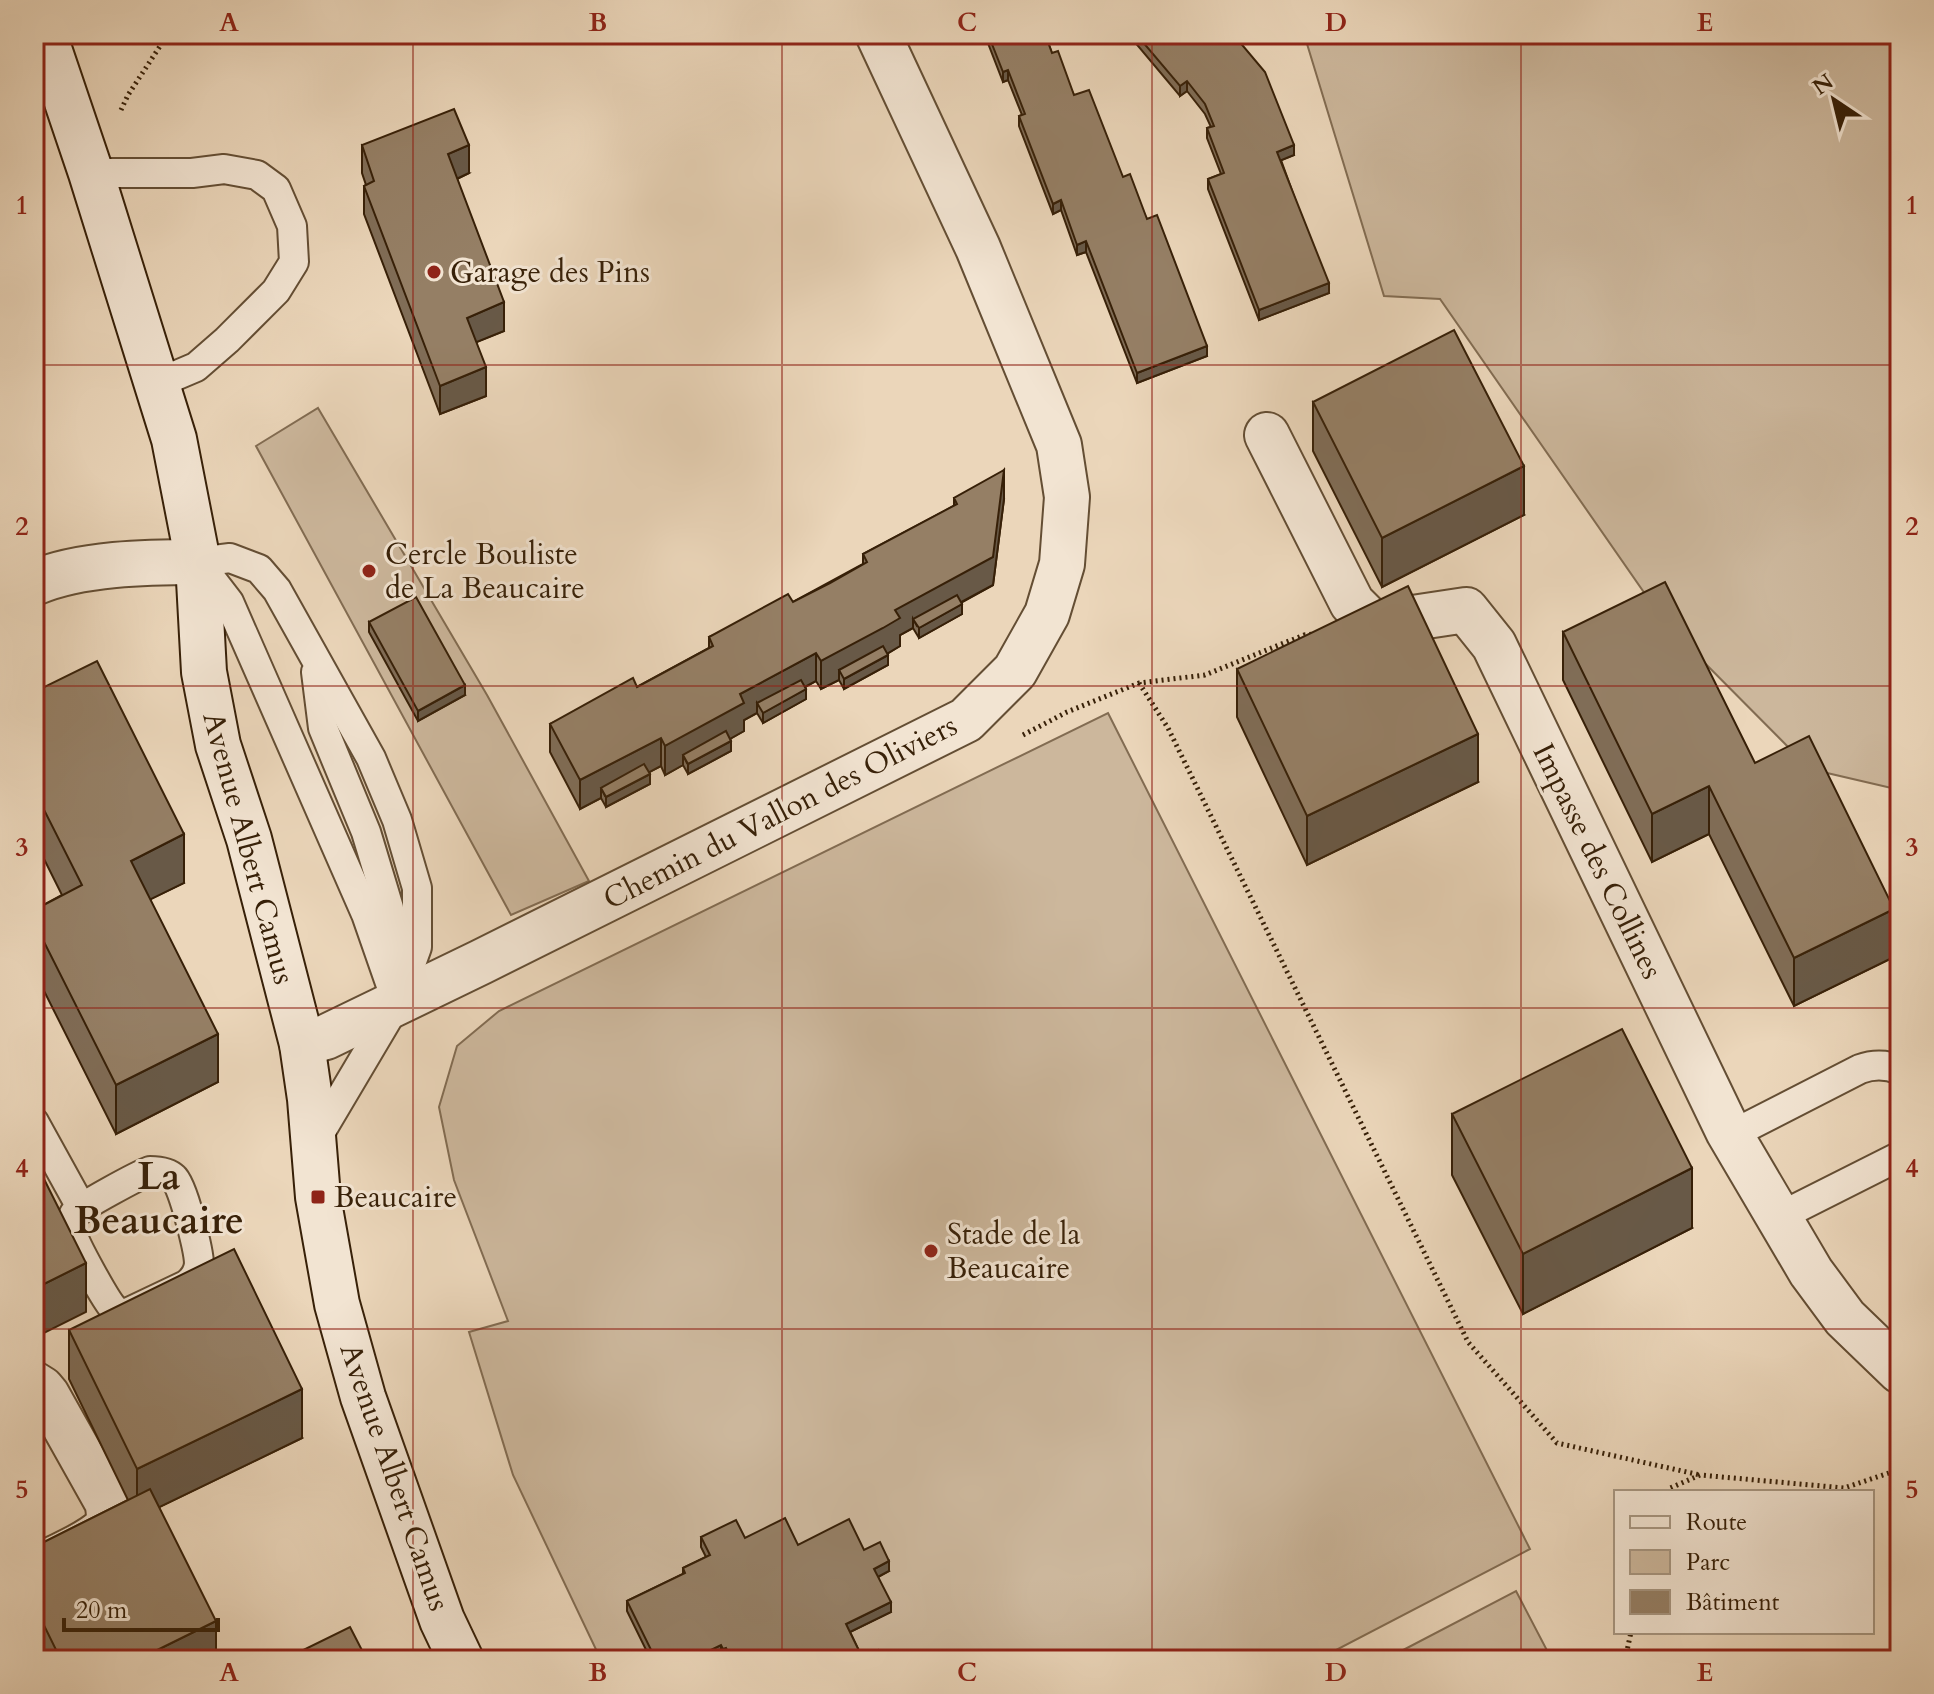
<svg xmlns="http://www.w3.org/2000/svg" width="1934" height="1694" font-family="Cardo,serif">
	<rect width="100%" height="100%" fill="#ebd6ba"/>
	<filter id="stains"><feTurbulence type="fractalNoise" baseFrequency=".0025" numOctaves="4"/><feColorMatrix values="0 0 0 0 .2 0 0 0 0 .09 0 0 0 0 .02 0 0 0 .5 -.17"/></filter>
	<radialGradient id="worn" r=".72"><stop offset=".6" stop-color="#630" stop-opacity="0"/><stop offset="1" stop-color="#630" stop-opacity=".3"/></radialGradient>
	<g fill="#ccb79c" stroke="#826c52" stroke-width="2">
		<polygon points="1304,34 1900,34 1900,790 1810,769 1666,624 1440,299 1384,296"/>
		<polygon points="318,408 487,695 589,881 511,915 256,446"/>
		<polygon points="1108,713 1530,1549 1317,1660 601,1660 513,1475 469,1332 508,1321 454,1180 439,1107 457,1046 499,1011"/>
		<polygon points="1516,1591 1552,1660 1384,1660"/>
	</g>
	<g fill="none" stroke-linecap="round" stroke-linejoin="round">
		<g stroke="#644e34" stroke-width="32">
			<g id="lane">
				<polyline points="91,173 192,173 224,169 257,175 276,189 292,226 294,262 276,291 227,340 196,367 156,384"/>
				<polyline points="198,562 230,558 259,569 277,590 371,758 397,820 417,888 417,947 397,1003 314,1143"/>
				<polyline points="199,563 229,602 366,914 397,1003"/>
				<polyline points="316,672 323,728 366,832 389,908 393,962"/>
				<polyline points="34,1122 82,1209"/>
				<path d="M1731,1135L1860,1069C1874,1064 1886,1064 1900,1070"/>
				<path d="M150,1171C159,1171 168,1172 174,1178C183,1185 199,1252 199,1264C198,1273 193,1280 186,1285L125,1314C119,1312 118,1313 114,1309C106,1301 74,1243 72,1232C70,1227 71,1219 74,1214C81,1206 139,1175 150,1171Z"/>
				<polyline points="1779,1217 1900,1156"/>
			</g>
		</g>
		<g stroke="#644e34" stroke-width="48">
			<g id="street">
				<polyline points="1267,435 1352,603 1373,624 1466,610 1494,645 1728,1131 1811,1272 1845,1318 1900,1371"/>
				<path d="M34,583C80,563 148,562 198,562"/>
				<polyline points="302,1044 326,1037 481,962 966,720 1015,671 1047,614 1062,564 1067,497 1059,445 978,248 878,34"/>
				<path d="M34,1384L42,1389L47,1395L107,1502C109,1510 110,1519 106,1527C98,1539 49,1562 34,1567"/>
			</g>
		</g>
		<g stroke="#372008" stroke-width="48">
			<polyline id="secondary" points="44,34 91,173 174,439 198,562 204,672 218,745 249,839 302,1044 310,1099 318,1197 337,1304 363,1397 442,1620 461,1660"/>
		</g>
		<g stroke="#372008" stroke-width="5" stroke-dasharray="2 4" stroke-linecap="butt">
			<polyline points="121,110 128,95 168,34"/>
			<polyline points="1139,683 1168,728 1468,1342 1557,1443 1700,1475"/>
			<polyline points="1023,735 1067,712 1139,683 1205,675 1304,635 1313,634"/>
			<polyline points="1667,1492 1668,1489 1700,1475 1844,1488 1895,1471 1900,1465"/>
			<polyline points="1625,1660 1631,1632"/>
		</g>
		<use href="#lane" stroke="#f2e4d2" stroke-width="28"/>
		<use href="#street" stroke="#f2e4d2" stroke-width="44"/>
		<use href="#secondary" stroke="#f2e4d2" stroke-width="44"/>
	</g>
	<g fill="#806d57" stroke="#372008" stroke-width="2">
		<polygon points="986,34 1045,34 1052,53 1074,95 1147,219 1207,356 1137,383 1086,252 1077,255 1061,210 1053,214 1019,126 1019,116 1022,115 1008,80 1003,82 986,38"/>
		<polygon points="1128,34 1233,34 1294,155 1281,160 1329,293 1259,320 1208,189 1208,179 1221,174 1207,138 1207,128 1211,127 1205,114 1187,91 1180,96"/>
		<polygon points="362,145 469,173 457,179 504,331 476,342 486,396 440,414 364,214 364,186 366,185 362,173"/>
		<polygon points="1313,402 1524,515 1382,587 1313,451"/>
		<polygon points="954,498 1004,499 993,585 961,603 962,614 919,638 913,628 900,635 900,646 887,654 888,665 844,689 839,680 821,689 816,681 805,687 806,699 763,723 757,713 744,720 744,731 730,739 731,751 688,774 683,765 665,775 661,766 649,772 650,784 606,807 601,798 580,809 550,752 550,724 637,687 709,648 709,637 793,602 863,564 863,554 954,506"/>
		<polygon points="369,622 465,695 418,721 369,632"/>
		<polygon points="1563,632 1755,763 1894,957 1794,1006 1709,834 1652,862 1563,680"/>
		<polygon points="1237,669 1478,782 1307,865 1237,717"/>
		<polygon points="34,692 184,883 150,899 218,1082 116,1134 34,971 34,910 62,895 34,839"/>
		<polygon points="1452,1114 1692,1228 1523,1314 1452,1175"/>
		<polygon points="1900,1149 1900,1207 1896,1200 1896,1151"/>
		<polygon points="69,1330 302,1438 159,1507 216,1660 37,1660 34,1654 34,1547 128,1500 69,1379"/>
		<polygon points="701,1537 745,1538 798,1545 864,1550 889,1571 878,1577 891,1612 850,1632 862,1657 883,1660 727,1660 726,1658 723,1659 721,1655 711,1660 651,1660 627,1611 627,1601 683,1574 683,1568 706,1557 701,1547"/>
	</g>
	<g fill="#685947" stroke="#372008" stroke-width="2">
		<polygon points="1008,70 1008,80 1003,82 1003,72"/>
		<polygon points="1187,81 1187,91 1180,96 1180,86"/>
		<polygon points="469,145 469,173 448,183 448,154"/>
		<polygon points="1294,145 1294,155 1277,162 1277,152"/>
		<polygon points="1061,200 1061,210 1053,214 1053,204"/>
		<polygon points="1086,241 1086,252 1077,255 1077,245"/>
		<polygon points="1329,283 1329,293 1259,320 1259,310"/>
		<polygon points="504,302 504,331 467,346 467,318"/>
		<polygon points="1207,346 1207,356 1137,383 1137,373"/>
		<polygon points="486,367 486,396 440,414 440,386"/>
		<polygon points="1524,466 1524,515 1382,587 1382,538"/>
		<polygon points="1004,470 1004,499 993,585 917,626 913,619 913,628 900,635 900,646 883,656 839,670 839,680 821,689 821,661 895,610"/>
		<polygon points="962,604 962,614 919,638 919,628"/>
		<polygon points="816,653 816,681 762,710 757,703 757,713 744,720 744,731 687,763 683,755 683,765 665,775 665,746 740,694"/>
		<polygon points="888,655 888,665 844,689 844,679"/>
		<polygon points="465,685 465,695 418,721 418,711"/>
		<polygon points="806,689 806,699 763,723 763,713"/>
		<polygon points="1478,734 1478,782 1307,865 1307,816"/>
		<polygon points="661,738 661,766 605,796 601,788 601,798 580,809 580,780"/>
		<polygon points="731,741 731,751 688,774 688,764"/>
		<polygon points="650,774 650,784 606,807 606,797"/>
		<polygon points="1709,786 1709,834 1652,862 1652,814"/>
		<polygon points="184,834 184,883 131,909 131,861"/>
		<polygon points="1894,909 1894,957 1794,1006 1794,958"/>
		<polygon points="218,1034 218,1082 116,1134 116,1085"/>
		<polygon points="1692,1168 1692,1228 1523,1314 1523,1254"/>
		<polygon points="86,1263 86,1312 34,1338 34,1289"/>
		<polygon points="302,1389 302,1438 137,1518 137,1469"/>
		<polygon points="889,1561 889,1571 874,1579 874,1569"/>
		<polygon points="891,1602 891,1612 846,1634 846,1624"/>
		<polygon points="216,1621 216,1660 137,1660"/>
		<polygon points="721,1645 721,1655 711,1660 690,1660"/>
		<polygon points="726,1648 726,1658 723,1659 723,1649"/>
	</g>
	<g fill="#957f65" stroke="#372008" stroke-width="2">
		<polygon points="988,34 1045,34 1052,53 1058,51 1074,95 1089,90 1123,177 1130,174 1147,219 1157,215 1207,346 1137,373 1086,241 1077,245 1061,200 1053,204 1019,116 1025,114 1008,70 1003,72"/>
		<polygon points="1136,34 1233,34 1265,72 1294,145 1277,152 1329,283 1259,310 1208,179 1224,173 1207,128 1214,126 1205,104 1187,81 1180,86"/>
		<polygon points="454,109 469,145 448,154 504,302 467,318 486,367 440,386 364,186 374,181 362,145"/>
		<polygon points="1454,330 1524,466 1382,538 1313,402"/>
		<polygon points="1004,470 993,557 895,610 900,618 883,628 821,661 816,653 740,694 744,703 665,746 661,738 580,780 550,724 633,678 637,687 713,646 709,637 788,594 793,602 830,583 867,562 863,554 957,504 954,498"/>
		<polygon points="1665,582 1755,763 1809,736 1894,909 1794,958 1709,786 1652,814 1563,632"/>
		<polygon points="1408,586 1478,734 1307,816 1237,669"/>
		<polygon points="957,595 962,604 919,628 913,619"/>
		<polygon points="416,597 465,685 418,711 369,622"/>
		<polygon points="883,646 888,655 844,679 839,670"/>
		<polygon points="97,661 184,834 131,861 218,1034 116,1085 34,922 34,910 82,885 34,790 34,692"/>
		<polygon points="801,680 806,689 763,713 757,703"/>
		<polygon points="726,731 731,741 688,764 683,755"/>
		<polygon points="644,764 650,774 606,797 601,788"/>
		<polygon points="1622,1029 1692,1168 1523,1254 1452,1114"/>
		<polygon points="1900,1149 1900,1159 1896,1151"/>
		<polygon points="34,1159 86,1263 34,1289"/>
		<polygon points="234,1249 302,1389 137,1469 69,1330"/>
		<polygon points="150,1489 216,1621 137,1660 61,1660 34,1605 34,1547"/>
		<polygon points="785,1518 798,1545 849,1519 864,1550 880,1542 889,1561 874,1569 891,1602 846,1624 862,1657 878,1650 883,1660 732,1660 726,1648 723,1649 721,1645 690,1660 656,1660 627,1601 685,1573 683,1568 710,1555 701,1537 736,1520 745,1538"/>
		<polygon points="350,1627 367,1660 283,1660"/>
	</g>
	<path fill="none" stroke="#8f2418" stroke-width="2" stroke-opacity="0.55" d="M413,34V1660M782,34V1660M1152,34V1660M1521,34V1660M34,365H1900M34,686H1900M34,1008H1900M34,1329H1900"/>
	<g fill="#8f2418" stroke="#f2e4d2" stroke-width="3">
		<circle cx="434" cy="272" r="8"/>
		<circle cx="369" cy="571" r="8"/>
		<rect x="310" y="1189" width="16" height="16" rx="4"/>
		<circle cx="931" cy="1251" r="8"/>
	</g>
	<g text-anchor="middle" stroke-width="6" stroke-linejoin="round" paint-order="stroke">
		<g font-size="30" fill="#372008" stroke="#f2e4d2" text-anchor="start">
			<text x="450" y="282">Garage des Pins</text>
			<text x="385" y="564">Cercle Bouliste<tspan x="385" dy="34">de La Beaucaire</tspan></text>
			<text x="334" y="1207">Beaucaire</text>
			<text x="947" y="1244">Stade de la<tspan x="947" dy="34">Beaucaire</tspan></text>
		</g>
		<g font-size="30" fill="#372008" stroke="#f2e4d2">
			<text transform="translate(780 812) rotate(-27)" y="10">Chemin du Vallon des Oliviers</text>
			<text transform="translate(249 848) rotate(75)" y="10">Avenue Albert Camus</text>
			<text transform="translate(1598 861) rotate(64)" y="10">Impasse des Collines</text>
			<text transform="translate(395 1477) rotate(71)" y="10">Avenue Albert Camus</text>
		</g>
		<g font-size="38" font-weight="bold" fill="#372008" stroke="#f2e4d2">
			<text x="159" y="1189">La<tspan x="159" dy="44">Beaucaire</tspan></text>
		</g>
	</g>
	<rect width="1934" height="1694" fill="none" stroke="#ebd6ba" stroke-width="88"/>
	<rect x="1614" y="1490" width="260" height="144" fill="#f2e4d2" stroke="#a79681" stroke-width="2"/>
	<rect x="1630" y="1516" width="40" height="12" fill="#f2e4d2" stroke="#a79681" stroke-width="2"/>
	<text x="1686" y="1530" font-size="24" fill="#372008">Route</text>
	<rect x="1630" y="1550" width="40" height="24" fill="#ccb79c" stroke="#a79681" stroke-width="2"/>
	<text x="1686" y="1570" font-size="24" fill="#372008">Parc</text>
	<rect x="1630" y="1590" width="40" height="24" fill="#957f65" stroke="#a79681" stroke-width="2"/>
	<text x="1686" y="1610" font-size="24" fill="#372008">Bâtiment</text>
	<g transform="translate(1834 100) rotate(325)" stroke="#f2e4d2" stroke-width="6" paint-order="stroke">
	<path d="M0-6L14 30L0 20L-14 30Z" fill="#372008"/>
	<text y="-12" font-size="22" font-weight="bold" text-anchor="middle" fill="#372008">N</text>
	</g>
	<path d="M64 1618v12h154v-12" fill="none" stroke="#372008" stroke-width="4"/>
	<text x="76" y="1618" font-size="24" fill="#372008" stroke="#f2e4d2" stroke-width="6" paint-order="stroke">20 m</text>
	<rect x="44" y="44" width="1846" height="1606" fill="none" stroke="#8f2418" stroke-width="3"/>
	<g font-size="26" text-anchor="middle" font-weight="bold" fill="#8f2418">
		<text x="229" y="31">A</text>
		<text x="598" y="31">B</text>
		<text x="967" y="31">C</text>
		<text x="1336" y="31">D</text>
		<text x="1705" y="31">E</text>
		<text x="22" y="214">1</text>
		<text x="1912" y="214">1</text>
		<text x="22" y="535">2</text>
		<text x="1912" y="535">2</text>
		<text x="22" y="856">3</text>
		<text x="1912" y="856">3</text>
		<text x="22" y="1177">4</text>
		<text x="1912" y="1177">4</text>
		<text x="22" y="1498">5</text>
		<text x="1912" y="1498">5</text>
		<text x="229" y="1681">A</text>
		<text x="598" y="1681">B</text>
		<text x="967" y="1681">C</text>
		<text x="1336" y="1681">D</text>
		<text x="1705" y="1681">E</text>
	</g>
	<rect width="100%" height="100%" filter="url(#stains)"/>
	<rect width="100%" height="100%" fill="url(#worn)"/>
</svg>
